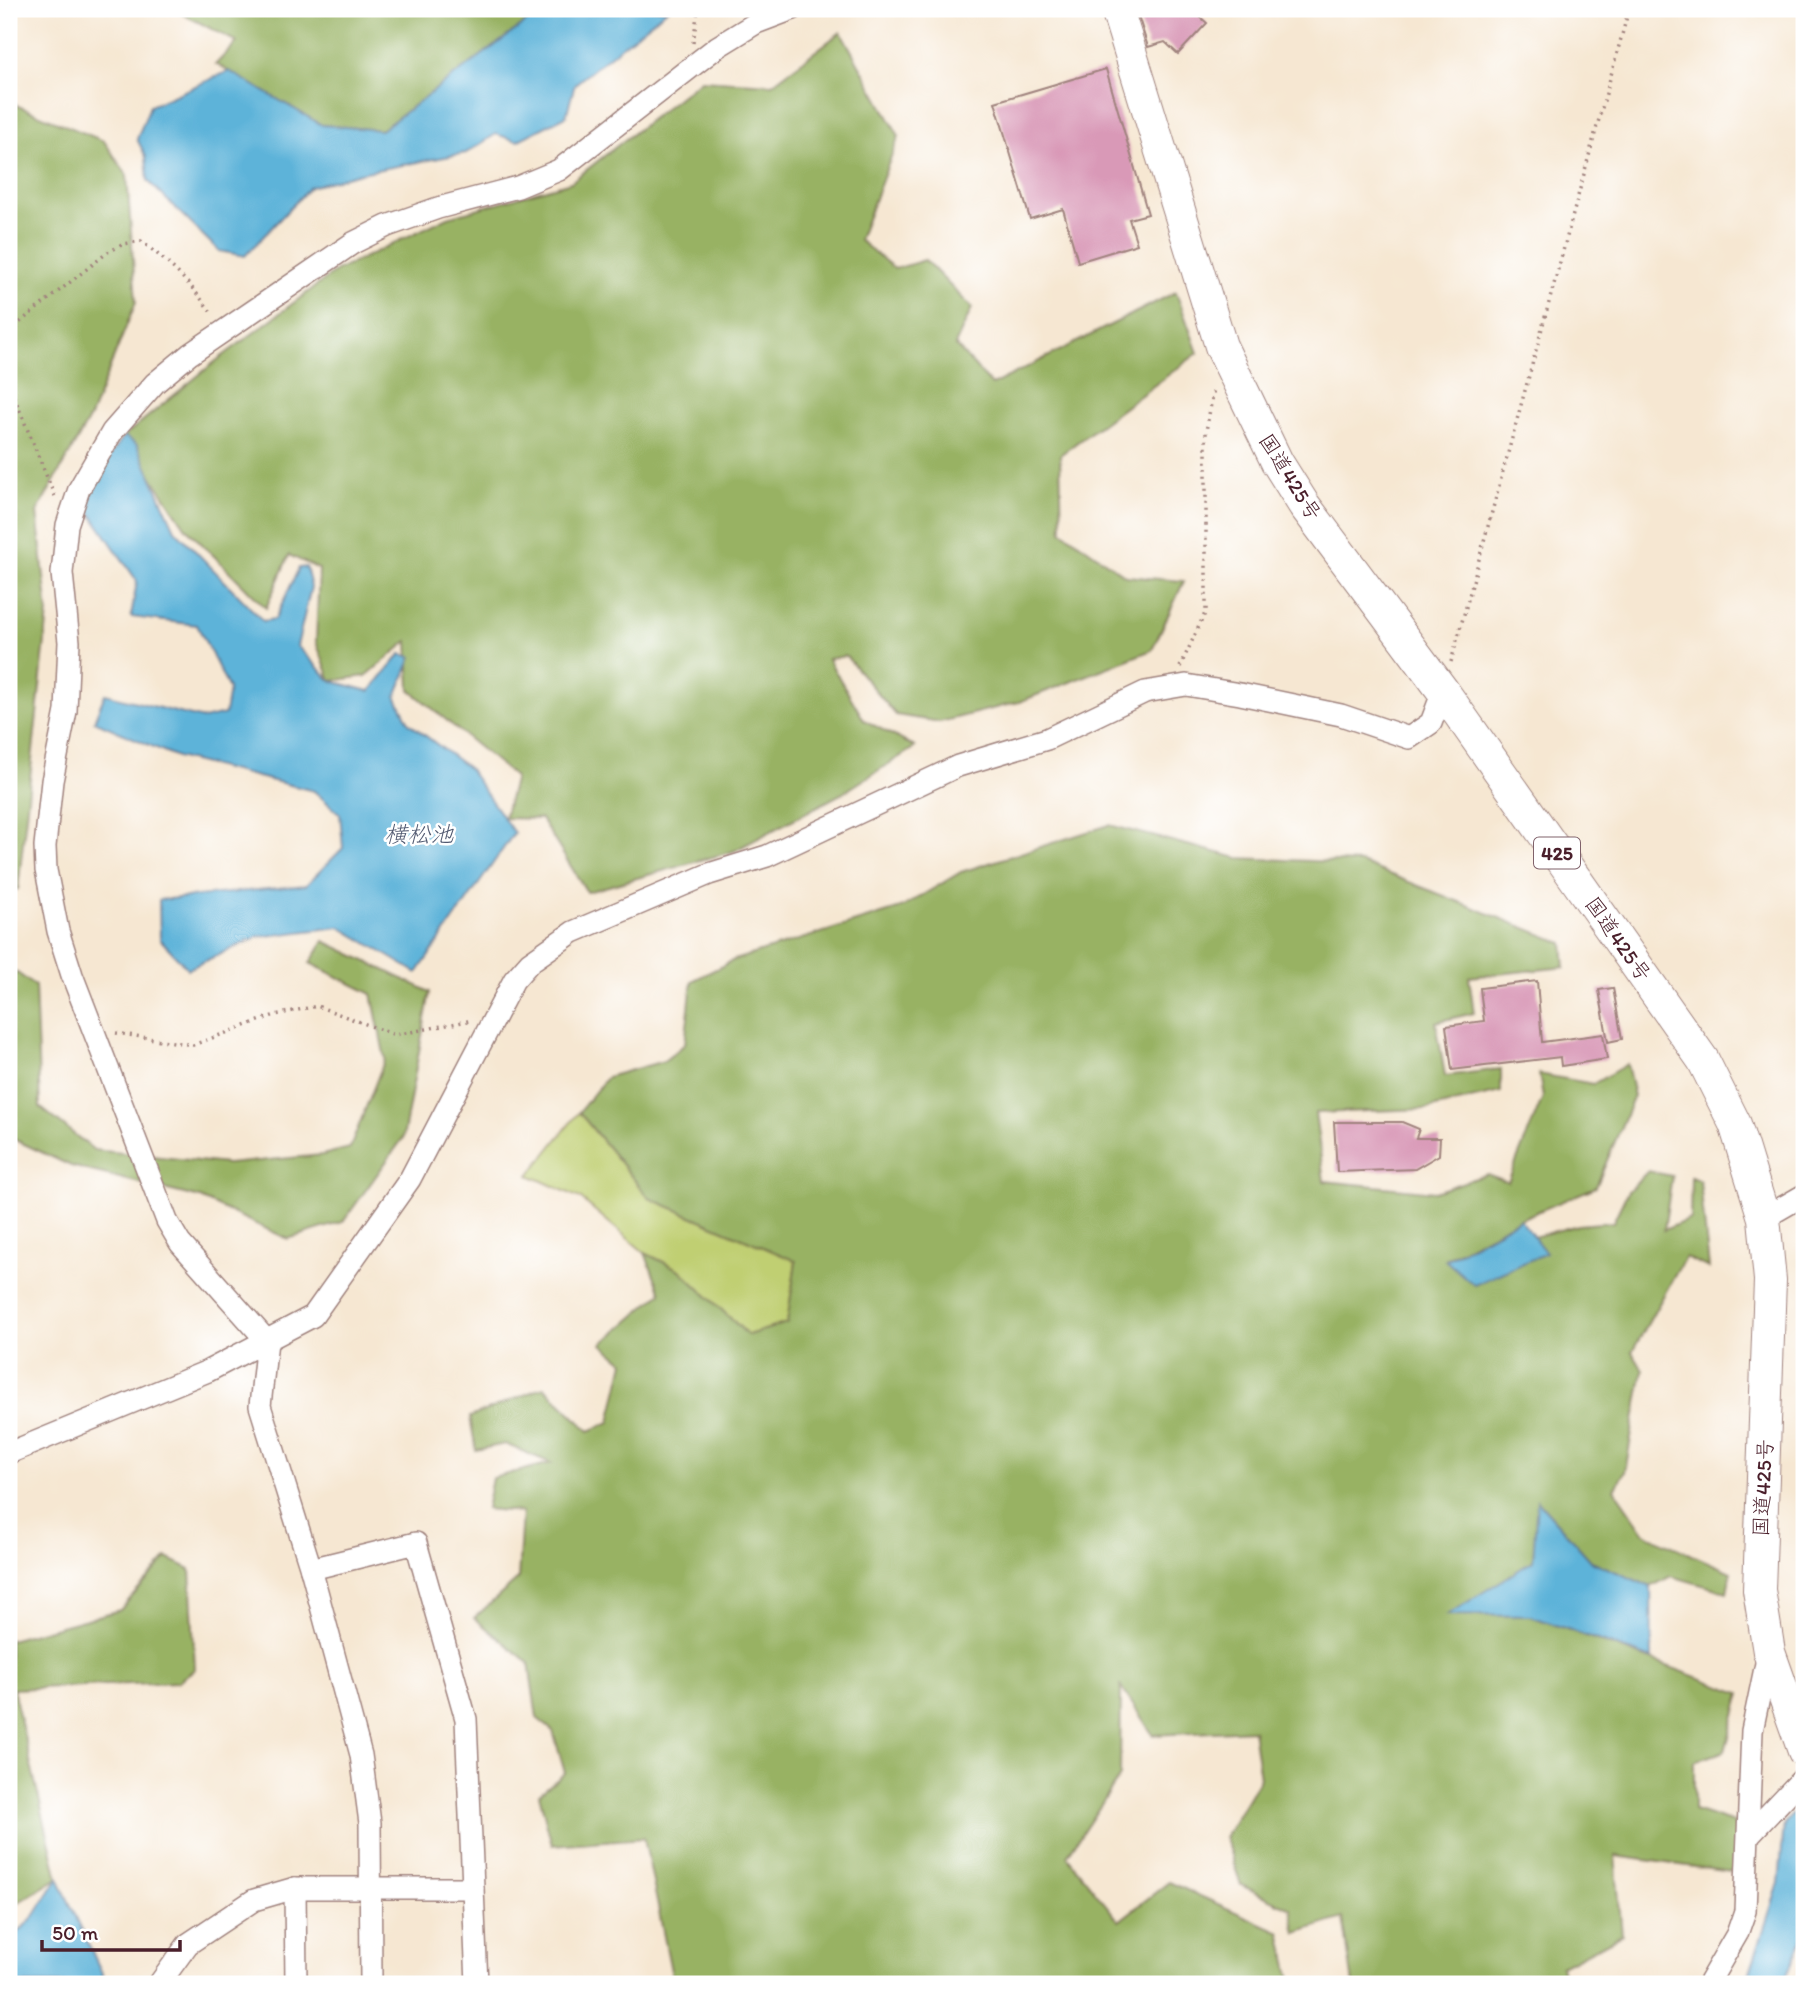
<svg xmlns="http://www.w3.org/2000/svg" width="1813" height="1993" font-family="Itim,'Klee One',sans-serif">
	<rect width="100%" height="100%" fill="#fff"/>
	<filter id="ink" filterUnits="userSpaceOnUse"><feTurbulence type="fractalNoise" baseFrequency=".0143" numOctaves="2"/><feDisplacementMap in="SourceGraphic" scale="14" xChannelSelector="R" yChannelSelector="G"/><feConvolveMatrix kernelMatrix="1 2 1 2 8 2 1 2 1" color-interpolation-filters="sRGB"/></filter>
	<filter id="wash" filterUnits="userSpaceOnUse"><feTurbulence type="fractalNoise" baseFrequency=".00686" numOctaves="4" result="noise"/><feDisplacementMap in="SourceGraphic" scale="28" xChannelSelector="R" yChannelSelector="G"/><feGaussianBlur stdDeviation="1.57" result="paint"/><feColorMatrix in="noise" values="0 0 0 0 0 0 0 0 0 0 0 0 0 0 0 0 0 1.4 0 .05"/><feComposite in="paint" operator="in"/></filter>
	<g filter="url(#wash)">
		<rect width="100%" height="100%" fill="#f6e7d2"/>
		<polygon fill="#c0cf72" stroke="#85774e" stroke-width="2" points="579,1112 649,1198 796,1261 787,1324 748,1335 680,1270 645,1253 580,1198 529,1175"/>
		<g fill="#98b264" stroke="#716848" stroke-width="2">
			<polygon points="173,9 544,9 381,130 322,125 216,64 237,42"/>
			<polygon points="841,32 899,136 859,240 895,269 925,260 972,308 955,345 992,385 1176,292 1198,353 1060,455 1062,531 1126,576 1184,581 1152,650 1019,702 940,722 896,715 846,656 828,659 864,720 915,747 843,793 734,851 587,892 541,819 504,818 515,777 410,690 408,641 366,676 331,681 316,642 319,569 289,555 266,608 186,528 124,436 216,361 336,271 448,217 571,182 701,80 772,84"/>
			<polygon points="9,99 18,106 104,141 127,175 136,302 90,417 37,512 48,613 18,889 9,892"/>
			<polygon points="1109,825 1238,858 1361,863 1563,943 1565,967 1469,977 1474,1013 1436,1022 1445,1076 1501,1069 1501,1092 1427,1109 1315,1113 1324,1181 1435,1192 1487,1174 1508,1182 1543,1097 1539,1074 1593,1084 1627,1064 1634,1096 1596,1187 1520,1219 1445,1259 1545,1252 1533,1237 1578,1225 1613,1222 1628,1191 1648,1171 1672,1176 1664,1230 1690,1219 1691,1177 1700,1181 1709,1268 1685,1257 1632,1352 1643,1370 1625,1472 1614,1489 1645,1534 1731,1572 1727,1592 1671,1576 1651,1587 1591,1561 1538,1501 1533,1561 1449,1614 1531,1616 1741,1693 1725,1751 1694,1762 1694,1810 1737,1824 1739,1873 1615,1856 1622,1935 1561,1966 1565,1984 1353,1984 1343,1918 1296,1933 1291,1909 1241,1885 1225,1837 1260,1778 1253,1730 1153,1735 1121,1687 1120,1776 1067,1856 1119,1921 1169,1882 1280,1932 1292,1984 654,1984 672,1976 644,1838 552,1845 539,1794 565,1773 553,1731 537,1718 529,1663 474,1618 518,1579 522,1512 486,1509 492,1478 551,1463 505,1444 476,1450 470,1417 544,1387 589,1431 610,1422 624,1362 602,1344 661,1293 645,1253 680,1270 748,1335 787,1323 796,1261 649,1198 579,1112 607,1077 664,1061 685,1044 692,981 734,960 901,908 961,872"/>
			<polygon points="324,941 430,992 403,1138 343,1222 288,1239 200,1198 71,1166 9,1137 9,967 35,986 40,1107 94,1150 227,1164 322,1155 350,1148 385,1059 372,994 310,963"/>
			<polygon points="167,1558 190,1569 195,1669 177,1682 13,1689 58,1878 9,1908 9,1640 120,1610"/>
		</g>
		<g fill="#5db3d9" stroke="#546982" stroke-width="2">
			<polygon points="544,9 668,9 575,84 566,116 517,141 496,134 466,153 360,173 310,187 245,256 219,251 148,181 146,157 137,139 150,106 229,71 322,125 381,130"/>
			<polygon points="124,436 137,445 175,530 263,621 275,619 299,568 306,567 311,587 297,646 331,681 370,691 401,654 412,657 396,696 409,723 468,768 514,833 417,973 340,927 257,937 188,969 160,939 159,900 306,885 343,848 340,814 314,791 177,757 94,721 105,694 203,719 225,714 229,689 197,625 131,617 137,581 87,508 97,475"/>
			<polygon points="1520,1219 1546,1253 1474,1285 1445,1260"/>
			<polygon points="1537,1500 1591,1561 1651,1587 1652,1659 1531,1616 1447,1615 1533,1561"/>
			<polygon points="1804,1800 1804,1936 1783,1984 1746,1984 1779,1883 1784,1824"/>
			<polygon points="58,1878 107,1984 9,1984 9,1942 35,1915"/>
		</g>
		<g id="blocks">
			<g fill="#d999b7">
				<polygon points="1136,9 1191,9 1207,23 1178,54 1165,42 1148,47"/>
				<polygon points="1106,69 1148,214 1129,219 1137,244 1078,262 1063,209 1030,219 995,102"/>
				<polygon points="1537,981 1542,1042 1603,1034 1607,1059 1561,1066 1560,1057 1452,1070 1446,1026 1484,1021 1480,988"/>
				<polygon points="1613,988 1622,1039 1608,1042 1599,990"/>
				<polygon points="1334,1122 1402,1122 1419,1129 1416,1138 1440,1138 1439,1155 1415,1169 1337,1172"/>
			</g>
		</g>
	</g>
	<g filter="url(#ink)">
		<use href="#blocks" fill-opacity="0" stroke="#a0837e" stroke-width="2"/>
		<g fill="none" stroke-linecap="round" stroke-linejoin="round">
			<g stroke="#a0837e" stroke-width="24">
				<g id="minor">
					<polyline points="1764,1218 1804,1195"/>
					<polyline points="9,1453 208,1371 313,1316 410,1179 514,980 530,962 573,932 709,874 767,856 958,766 1047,739 1145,692 1186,685 1240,694 1341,715 1409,738 1431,723 1443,691"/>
					<polyline points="311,1569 416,1543 466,1719 477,1984"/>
					<polyline points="1749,1835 1804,1777"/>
					<polyline points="295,1888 296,1984"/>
					<polyline points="159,1984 188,1944 254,1900 295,1888 473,1888"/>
					<polyline points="371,1984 370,1823 361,1755 311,1569 260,1406 267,1341 180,1243 167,1221 72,975 58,931 46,870 45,846 52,781 66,711 69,642 62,573 67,525 79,489 112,432 155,383 190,354 353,243 387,226 438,208 518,187 559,170 717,47 756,23 793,9"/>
					<polyline points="1708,1984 1737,1934 1745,1911 1752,1731 1768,1654"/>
				</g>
			</g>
			<g stroke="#a0837e" stroke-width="34">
				<polyline id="highway" points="1117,9 1221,346 1277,462 1304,505 1443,691 1703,1060 1735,1124 1764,1218 1770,1280 1759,1590 1769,1652 1804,1751"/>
			</g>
			<g stroke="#a0837e" stroke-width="3.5" stroke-dasharray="2 5" stroke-linecap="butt">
				<polyline points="693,43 698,9"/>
				<path d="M9,331L108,252L124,244L141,241C170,263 193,286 213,315"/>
				<polyline points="9,384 55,497"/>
				<polyline points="1451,662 1629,9"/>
				<polyline points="1180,667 1206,611 1206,431 1214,388"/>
				<polyline points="116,1033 193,1045 275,1015 317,1006 395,1035 473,1020"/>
			</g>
			<use href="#minor" stroke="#fff" stroke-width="21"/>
			<use href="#highway" stroke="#fff" stroke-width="32"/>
		</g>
	</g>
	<g text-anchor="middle" stroke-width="5" stroke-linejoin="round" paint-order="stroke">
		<rect fill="#fff" stroke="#80626b" stroke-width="2" x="1534" y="837.5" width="46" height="31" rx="5"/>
		<g font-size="19" font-weight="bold" fill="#4a1f2b">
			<text x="1557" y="860">425</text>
		</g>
		<g font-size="21" fill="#4a1f2b" stroke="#fff">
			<text transform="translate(1290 477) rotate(58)" y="7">国道425号</text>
			<text transform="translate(1618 939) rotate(55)" y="7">国道425号</text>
			<text transform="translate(1763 1488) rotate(-87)" y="7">国道425号</text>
		</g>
		<g font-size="23" font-style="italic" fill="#525a71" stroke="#fff">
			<text x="419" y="842">横松池</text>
		</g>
	</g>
	<rect width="1813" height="1993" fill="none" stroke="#fff" stroke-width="35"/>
	<path d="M42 1940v10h138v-10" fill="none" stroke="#4a1f2b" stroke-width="3.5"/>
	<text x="52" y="1940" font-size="21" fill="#4a1f2b" stroke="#ffffff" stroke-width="5" paint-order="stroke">50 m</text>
</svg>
